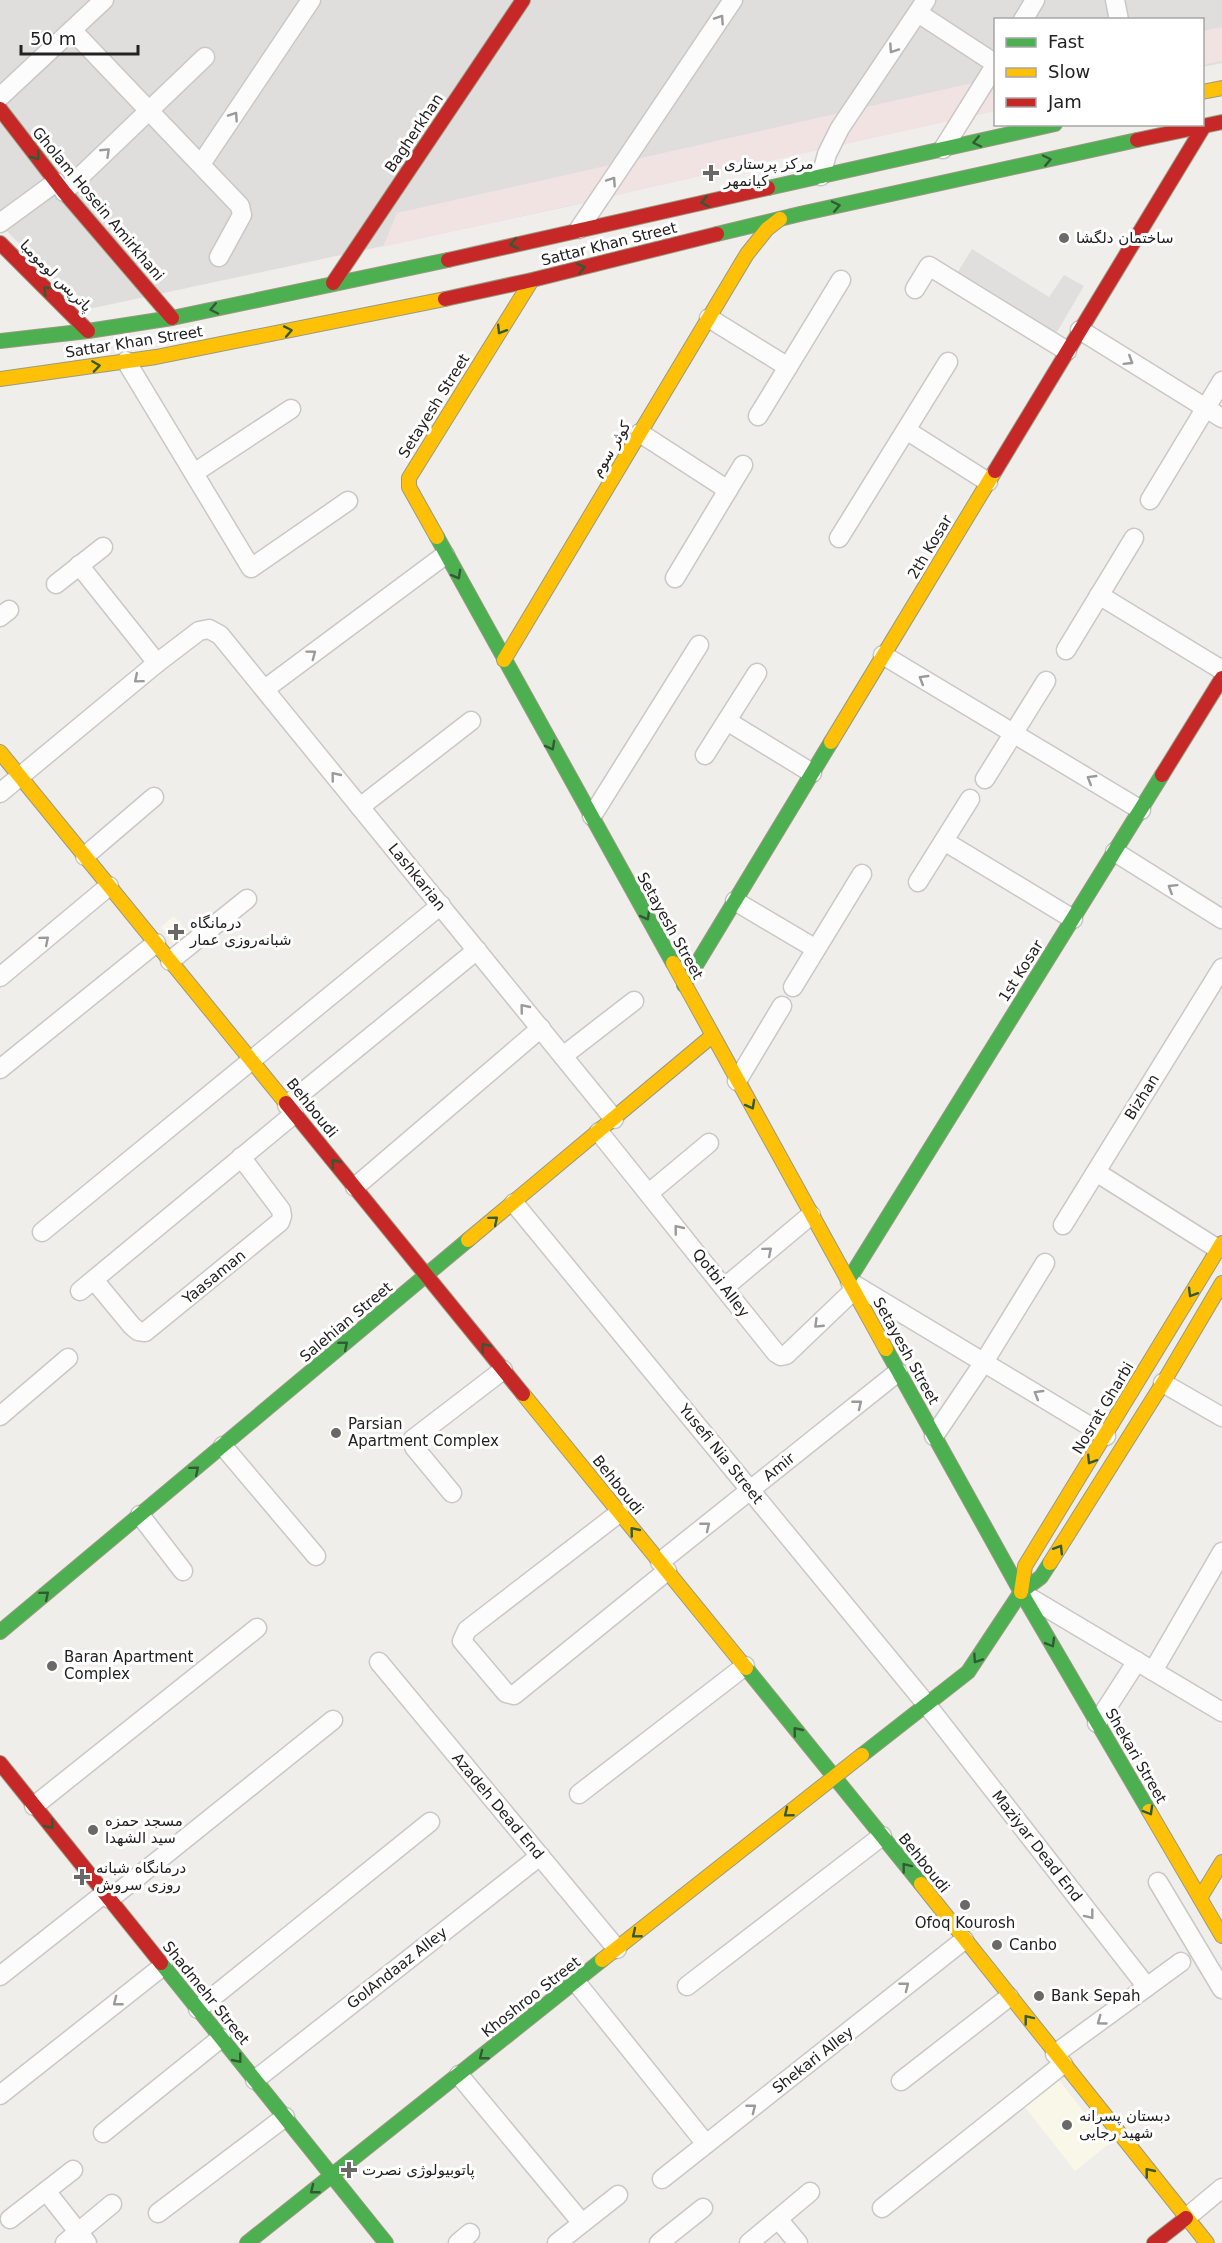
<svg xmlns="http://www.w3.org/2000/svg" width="1222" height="2243" font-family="'DejaVu Sans','Noto Sans Arabic',sans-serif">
	<rect width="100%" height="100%" fill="#f0eeeb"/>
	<polygon fill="#dfdedc" points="0,0 1222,0 1222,63 1203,67 1202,20 996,20 995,111 818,148 561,208 84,310 0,224"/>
	<g fill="#f1e3e1">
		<polygon points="1222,27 1222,61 1203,65 1203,31"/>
		<polygon points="995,78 995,111 383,247 397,213"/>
	</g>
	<g fill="#f8f7e8">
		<polygon points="174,916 191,936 176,947 161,927"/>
		<polygon points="1058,2079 1109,2144 1075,2171 1024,2106"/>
	</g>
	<polygon fill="#e0dfde" points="972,249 1049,297 1064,275 1084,286 1057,332 1045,334 954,278"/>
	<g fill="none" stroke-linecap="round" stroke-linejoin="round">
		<g stroke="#c9c8c7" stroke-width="21">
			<g id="street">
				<polyline points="1115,0 1119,20"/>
				<polyline points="918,13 996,64"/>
				<polyline points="1023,20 1035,0"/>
				<polyline points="72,30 240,206 242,215 219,257"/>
				<polyline points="0,97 104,0"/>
				<polyline points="943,149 996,64"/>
				<polyline points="201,164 311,0"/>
				<polyline points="821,176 827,154 840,128 926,0"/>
				<polyline points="64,192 205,57"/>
				<polyline points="0,223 56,182"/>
				<polyline points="579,229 733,0"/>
				<polyline points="915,289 929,266 1067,351"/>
				<polyline points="709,318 788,367"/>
				<polyline points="1080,330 1222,418"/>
				<polyline points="126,361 251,568 348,501"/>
				<polyline points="758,416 841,280"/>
				<polyline points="906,430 988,482"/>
				<polyline points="640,433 728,490"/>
				<polyline points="194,473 291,409"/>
				<polyline points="1150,500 1222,381"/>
				<polyline points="839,538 948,362"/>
				<polyline points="79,565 157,663"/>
				<polyline points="675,578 743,465"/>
				<polyline points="56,584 103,547"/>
				<polyline points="1099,595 1222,670"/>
				<polyline points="0,617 9,610"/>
				<polyline points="1066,650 1134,538"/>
				<polyline points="883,655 1141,810"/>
				<polyline points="265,689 445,555"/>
				<polyline points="727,721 812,773"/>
				<polyline points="705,755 757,673"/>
				<polyline points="985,779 1046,681"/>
				<polyline points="0,793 157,663 199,631 209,629 220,635 614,1119"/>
				<polyline points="360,807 471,721"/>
				<polyline points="592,816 699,645"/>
				<polyline points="944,841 1073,919"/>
				<polyline points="1115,852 1222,919"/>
				<polyline points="85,856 154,797"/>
				<polyline points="918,882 970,799"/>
				<polyline points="735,901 816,949"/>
				<polyline points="170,961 247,899"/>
				<polyline points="0,977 109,886"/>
				<polyline points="793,987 862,874"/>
				<polyline points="563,1056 634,1001"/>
				<polyline points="0,1069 156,943"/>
				<polyline points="737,1081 782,1006"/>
				<polyline points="287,1105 477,950"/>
				<polyline points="599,1132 776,1353 781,1356 786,1355 854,1290"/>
				<polyline points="1096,1172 1218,1249"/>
				<polyline points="355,1187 541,1028"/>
				<polyline points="649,1193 709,1143"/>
				<polyline points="514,1203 927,1705 1147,1987"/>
				<polyline points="1063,1225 1222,968"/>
				<polyline points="42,1232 441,905"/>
				<polyline points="94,1280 132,1326 138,1331 145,1332 280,1222 282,1216 281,1210 241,1157"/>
				<polyline points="850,1282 1106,1436"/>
				<polyline points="725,1287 811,1215"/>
				<polyline points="80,1291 294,1114"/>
				<polyline points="1163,1383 1222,1417"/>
				<polyline points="0,1416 68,1358"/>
				<polyline points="934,1436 984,1362 1045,1263"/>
				<polyline points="223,1446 316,1556"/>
				<polyline points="452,1493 414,1447 413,1439 503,1370"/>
				<polyline points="619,1513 467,1630 462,1641 506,1693 514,1695 667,1571"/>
				<polyline points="140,1515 183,1571"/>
				<polyline points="660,1562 898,1372"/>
				<polyline points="1022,1593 1222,1712"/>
				<polyline points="379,1662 617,1949"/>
				<polyline points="1153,1671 1222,1552"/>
				<polyline points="1097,1723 1137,1661"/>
				<polyline points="579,1794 745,1666"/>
				<polyline points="34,1806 257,1628"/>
				<polyline points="1158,1882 1222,1989"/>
				<polyline points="110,1899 333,1720"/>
				<polyline points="0,1976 105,1893"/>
				<polyline points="576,1982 706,2144"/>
				<polyline points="687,1986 882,1836"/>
				<polyline points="198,2009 430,1822"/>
				<polyline points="1055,2054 1181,1962"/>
				<polyline points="459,2075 582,2223"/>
				<polyline points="255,2080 540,1856"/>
				<polyline points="901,2081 1009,1997"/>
				<polyline points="0,2095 163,1966"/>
				<polyline points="103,2133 221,2038"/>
				<polyline points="662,2179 964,1940"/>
				<polyline points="46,2191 87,2243"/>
				<polyline points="882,2208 1063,2064"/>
				<polyline points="158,2213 285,2117"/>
				<polyline points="1186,2218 1222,2188"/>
				<polyline points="10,2219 73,2170"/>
				<polyline points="778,2219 798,2243"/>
				<polyline points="65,2243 112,2204"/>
				<polyline points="458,2243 470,2233"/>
				<polyline points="557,2243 618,2195"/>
				<polyline points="659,2243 703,2208"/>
				<polyline points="749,2243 810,2192"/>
			</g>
		</g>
		<g stroke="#999a82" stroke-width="16">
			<g id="fast">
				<polyline points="768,188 1055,124"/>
				<polyline points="717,234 800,214 1137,140"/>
				<polyline points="0,341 88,331 172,318 448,260"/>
				<polyline points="437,537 673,963"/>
				<polyline points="684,985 831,742"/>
				<polyline points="848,1281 1162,775"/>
				<polyline points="886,1349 1021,1592 1149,1811"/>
				<polyline points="0,1632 468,1240"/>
				<polyline points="746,1668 921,1884"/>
				<polyline points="862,1755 968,1672 1021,1592 1041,1577 1050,1563"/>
				<polyline points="161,1963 386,2243"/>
				<polyline points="247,2243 602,1960"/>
			</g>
		</g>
		<g stroke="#999a82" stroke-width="16">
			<g id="slow">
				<polyline points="1202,92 1222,88"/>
				<polyline points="0,379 156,357 445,299"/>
				<polyline points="437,537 409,487 409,478 532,280"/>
				<polyline points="504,660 747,254 767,229 780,219"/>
				<polyline points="831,742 995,471"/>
				<polyline points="0,752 286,1103"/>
				<polyline points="673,963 886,1349"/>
				<polyline points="468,1240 712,1036"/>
				<polyline points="523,1394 746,1668"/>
				<polyline points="1050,1563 1163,1383 1222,1283"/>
				<polyline points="1021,1592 1025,1566 1222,1243"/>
				<polyline points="1149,1811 1222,1936"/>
				<polyline points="921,1884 1207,2243"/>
				<polyline points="1200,1898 1222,1862"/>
				<polyline points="602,1960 862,1755"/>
			</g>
		</g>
		<g stroke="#999a82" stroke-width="16">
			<g id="jam">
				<polyline points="0,109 64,192 172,318"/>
				<polyline points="1137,140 1222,122"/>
				<polyline points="0,243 88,331"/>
				<polyline points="448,260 768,188"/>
				<polyline points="333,283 523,0"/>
				<polyline points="445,299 532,280 717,234"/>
				<polyline points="995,471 1204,126"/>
				<polyline points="1162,775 1222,678"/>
				<polyline points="286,1103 523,1394"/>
				<polyline points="0,1763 161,1963"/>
				<polyline points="1154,2243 1186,2218"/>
			</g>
		</g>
		<use href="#street" stroke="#fdfcfc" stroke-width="18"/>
		<use href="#fast" stroke="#4caf50" stroke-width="14"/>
		<use href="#slow" stroke="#ffc107" stroke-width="14"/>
		<use href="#jam" stroke="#c62828" stroke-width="14"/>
	</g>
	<defs><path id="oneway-chevron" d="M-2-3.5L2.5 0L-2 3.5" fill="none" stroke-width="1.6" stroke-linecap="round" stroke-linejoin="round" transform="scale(1.5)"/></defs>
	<g stroke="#9a9a9a">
		<use href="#oneway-chevron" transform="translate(720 19) rotate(-56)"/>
		<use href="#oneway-chevron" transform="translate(893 49) rotate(124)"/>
		<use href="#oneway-chevron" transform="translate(234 116) rotate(-56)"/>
		<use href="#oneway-chevron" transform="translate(106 152) rotate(-44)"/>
		<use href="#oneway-chevron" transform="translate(612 181) rotate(-56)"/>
		<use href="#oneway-chevron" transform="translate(1129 361) rotate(32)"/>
		<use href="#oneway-chevron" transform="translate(312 654) rotate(-37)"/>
		<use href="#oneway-chevron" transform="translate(138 679) rotate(140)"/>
		<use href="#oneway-chevron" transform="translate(923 679) rotate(-149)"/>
		<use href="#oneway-chevron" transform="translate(335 776) rotate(-129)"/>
		<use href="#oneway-chevron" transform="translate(1091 779) rotate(-149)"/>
		<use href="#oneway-chevron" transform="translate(1172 888) rotate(-148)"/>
		<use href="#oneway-chevron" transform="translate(45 940) rotate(-40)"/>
		<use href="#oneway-chevron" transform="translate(524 1008) rotate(-129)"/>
		<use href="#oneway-chevron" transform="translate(678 1229) rotate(-129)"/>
		<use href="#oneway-chevron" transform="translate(768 1251) rotate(-40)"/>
		<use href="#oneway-chevron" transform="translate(818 1324) rotate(136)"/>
		<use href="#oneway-chevron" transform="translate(1038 1394) rotate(-149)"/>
		<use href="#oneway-chevron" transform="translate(858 1404) rotate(-39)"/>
		<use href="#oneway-chevron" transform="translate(706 1526) rotate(-39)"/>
		<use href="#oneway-chevron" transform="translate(1090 1915) rotate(52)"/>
		<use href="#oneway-chevron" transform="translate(905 1986) rotate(-38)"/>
		<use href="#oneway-chevron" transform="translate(117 2002) rotate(142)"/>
		<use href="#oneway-chevron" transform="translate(1101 2021) rotate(144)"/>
		<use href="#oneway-chevron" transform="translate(752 2108) rotate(-38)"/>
	</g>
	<g stroke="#335a34">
		<use href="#oneway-chevron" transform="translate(977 142) rotate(168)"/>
		<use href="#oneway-chevron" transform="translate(36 156) rotate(53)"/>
		<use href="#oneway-chevron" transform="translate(1047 160) rotate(-12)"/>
		<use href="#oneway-chevron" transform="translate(705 202) rotate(168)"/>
		<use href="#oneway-chevron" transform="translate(836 206) rotate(-12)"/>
		<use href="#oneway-chevron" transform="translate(514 244) rotate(167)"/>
		<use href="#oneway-chevron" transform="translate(581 268) rotate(-14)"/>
		<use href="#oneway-chevron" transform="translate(47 290) rotate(-135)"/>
		<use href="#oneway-chevron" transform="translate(214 309) rotate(168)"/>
		<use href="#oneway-chevron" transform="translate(501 330) rotate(122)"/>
		<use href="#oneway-chevron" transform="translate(288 331) rotate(-11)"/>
		<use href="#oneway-chevron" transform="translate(96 366) rotate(-8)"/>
		<use href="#oneway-chevron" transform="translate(457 575) rotate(61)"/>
		<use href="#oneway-chevron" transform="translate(551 746) rotate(61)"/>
		<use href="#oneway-chevron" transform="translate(646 916) rotate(61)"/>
		<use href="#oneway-chevron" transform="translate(751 1105) rotate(61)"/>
		<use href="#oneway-chevron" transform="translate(335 1163) rotate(-129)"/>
		<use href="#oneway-chevron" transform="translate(494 1220) rotate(-40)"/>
		<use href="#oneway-chevron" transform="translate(1192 1293) rotate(121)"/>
		<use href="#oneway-chevron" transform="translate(344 1345) rotate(-40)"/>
		<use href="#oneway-chevron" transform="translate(485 1347) rotate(-129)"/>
		<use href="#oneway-chevron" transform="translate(1091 1460) rotate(122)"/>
		<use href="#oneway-chevron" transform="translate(195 1470) rotate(-40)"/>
		<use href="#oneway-chevron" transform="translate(634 1531) rotate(-129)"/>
		<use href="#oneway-chevron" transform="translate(1059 1549) rotate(-58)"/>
		<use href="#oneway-chevron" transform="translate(45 1595) rotate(-40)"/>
		<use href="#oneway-chevron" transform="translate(1051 1643) rotate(60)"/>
		<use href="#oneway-chevron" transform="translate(977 1659) rotate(124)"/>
		<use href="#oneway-chevron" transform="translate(797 1731) rotate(-129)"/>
		<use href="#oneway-chevron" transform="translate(1149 1811) rotate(60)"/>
		<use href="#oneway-chevron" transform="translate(788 1813) rotate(141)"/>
		<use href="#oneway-chevron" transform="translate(50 1825) rotate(51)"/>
		<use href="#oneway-chevron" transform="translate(906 1867) rotate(-128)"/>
		<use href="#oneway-chevron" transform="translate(636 1934) rotate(141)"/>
		<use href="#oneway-chevron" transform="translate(1028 2019) rotate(-128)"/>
		<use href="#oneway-chevron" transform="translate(483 2056) rotate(142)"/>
		<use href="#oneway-chevron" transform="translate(238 2059) rotate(51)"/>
		<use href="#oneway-chevron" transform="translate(1149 2172) rotate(-129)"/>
		<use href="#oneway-chevron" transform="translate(314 2190) rotate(142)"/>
	</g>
	<g fill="#6a6968" stroke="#fff" stroke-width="2">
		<path d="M708 164h6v6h6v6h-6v6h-6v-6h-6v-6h6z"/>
		<circle cx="1064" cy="238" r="6"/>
		<path d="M173 923h6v6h6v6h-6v6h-6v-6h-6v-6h6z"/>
		<circle cx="336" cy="1433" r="6"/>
		<circle cx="52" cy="1666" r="6"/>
		<circle cx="93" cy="1830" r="6"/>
		<path d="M79 1868h6v6h6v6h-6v6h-6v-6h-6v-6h6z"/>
		<circle cx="965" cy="1905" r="6"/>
		<circle cx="997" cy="1945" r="6"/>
		<circle cx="1039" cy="1996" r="6"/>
		<circle cx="1067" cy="2125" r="6"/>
		<path d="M346 2161h6v6h6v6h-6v6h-6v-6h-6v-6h6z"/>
	</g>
	<g text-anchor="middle" stroke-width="6" stroke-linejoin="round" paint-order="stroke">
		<g font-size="15" fill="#222" stroke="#fff">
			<text transform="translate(414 133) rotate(-56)" y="5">Bagherkhan</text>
			<text transform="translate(98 204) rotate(50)" y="5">Gholam Hosein Amirkhani</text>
			<text transform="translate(609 244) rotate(-14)" y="5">Sattar Khan Street</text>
			<text transform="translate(56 276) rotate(45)" y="5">پاتریس لومومبا</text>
			<text transform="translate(134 342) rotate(-9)" y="5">Sattar Khan Street</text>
			<text transform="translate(434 406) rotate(-58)" y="5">Setayesh Street</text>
			<text transform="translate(611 449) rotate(-59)" y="5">کوثر سوم</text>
			<text transform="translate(930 547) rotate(-59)" y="5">2th Kosar</text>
			<text transform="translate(417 877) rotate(51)" y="5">Lashkarian</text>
			<text transform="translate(670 926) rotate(61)" y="5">Setayesh Street</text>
			<text transform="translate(1021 971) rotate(-58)" y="5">1st Kosar</text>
			<text transform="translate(1142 1097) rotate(-58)" y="5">Bizhan</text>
			<text transform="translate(312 1108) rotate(51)" y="5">Behboudi</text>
			<text transform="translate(214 1277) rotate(-39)" y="5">Yaasaman</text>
			<text transform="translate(721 1283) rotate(52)" y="5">Qotbi Alley</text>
			<text transform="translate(346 1322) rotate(-40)" y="5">Salehian Street</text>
			<text transform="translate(906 1351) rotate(61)" y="5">Setayesh Street</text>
			<text transform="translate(1103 1408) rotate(-59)" y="5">Nosrat Gharbi</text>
			<text transform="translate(721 1454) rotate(51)" y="5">Yusefi Nia Street</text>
			<text transform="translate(779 1467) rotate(-39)" y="5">Amir</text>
			<text transform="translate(618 1485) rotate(51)" y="5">Behboudi</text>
			<text transform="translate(1136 1756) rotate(60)" y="5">Shekari Street</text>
			<text transform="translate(498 1806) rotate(50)" y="5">Azadeh Dead End</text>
			<text transform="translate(1037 1846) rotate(52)" y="5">Maziyar Dead End</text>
			<text transform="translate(924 1863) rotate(51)" y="5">Behboudi</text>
			<text transform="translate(397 1968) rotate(-38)" y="5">GolAndaaz Alley</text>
			<text transform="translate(206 1993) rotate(51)" y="5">Shadmehr Street</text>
			<text transform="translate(531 1997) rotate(-38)" y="5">Khoshroo Street</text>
			<text transform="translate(813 2060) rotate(-38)" y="5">Shekari Alley</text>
		</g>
		<g font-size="15" fill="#222" stroke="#fff" text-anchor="start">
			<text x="724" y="169">مرکز پرستاری<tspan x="724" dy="17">کیانمهر</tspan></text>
			<text x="1076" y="243">ساختمان دلگشا</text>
			<text x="190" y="928">درمانگاه<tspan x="190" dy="17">شبانه‌روزی عمار</tspan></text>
			<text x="348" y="1429">Parsian<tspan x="348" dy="17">Apartment Complex</tspan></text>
			<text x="64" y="1662">Baran Apartment<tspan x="64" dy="17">Complex</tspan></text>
			<text x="105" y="1826">مسجد حمزه<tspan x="105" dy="17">سید الشهدا</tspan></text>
			<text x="96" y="1873">درمانگاه شبانه<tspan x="96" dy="17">روزی سروش</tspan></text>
			<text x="965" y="1928" text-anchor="middle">Ofoq Kourosh</text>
			<text x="1009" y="1950">Canbo</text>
			<text x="1051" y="2001">Bank Sepah</text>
			<text x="1079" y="2121">دبستان پسرانه<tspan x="1079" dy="17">شهید رجایی</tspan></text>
			<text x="362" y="2175">پاتوبیولوژی نصرت</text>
		</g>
	</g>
	<rect x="994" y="18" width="210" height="108" fill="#ffffff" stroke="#a7a7a7" stroke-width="1.5"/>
	<rect x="1006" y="38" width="30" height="9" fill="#4caf50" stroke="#a7a7a7" stroke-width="1.5"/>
	<text x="1048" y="48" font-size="18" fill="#222222">Fast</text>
	<rect x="1006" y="68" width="30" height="9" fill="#ffc107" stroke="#a7a7a7" stroke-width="1.5"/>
	<text x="1048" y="78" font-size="18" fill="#222222">Slow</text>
	<rect x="1006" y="98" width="30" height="9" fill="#c62828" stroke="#a7a7a7" stroke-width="1.5"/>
	<text x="1048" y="108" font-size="18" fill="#222222">Jam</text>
	<path d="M21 45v9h117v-9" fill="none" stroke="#222222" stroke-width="3"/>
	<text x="30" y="45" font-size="18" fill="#222222" stroke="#ffffff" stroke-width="4.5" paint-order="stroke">50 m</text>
</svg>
